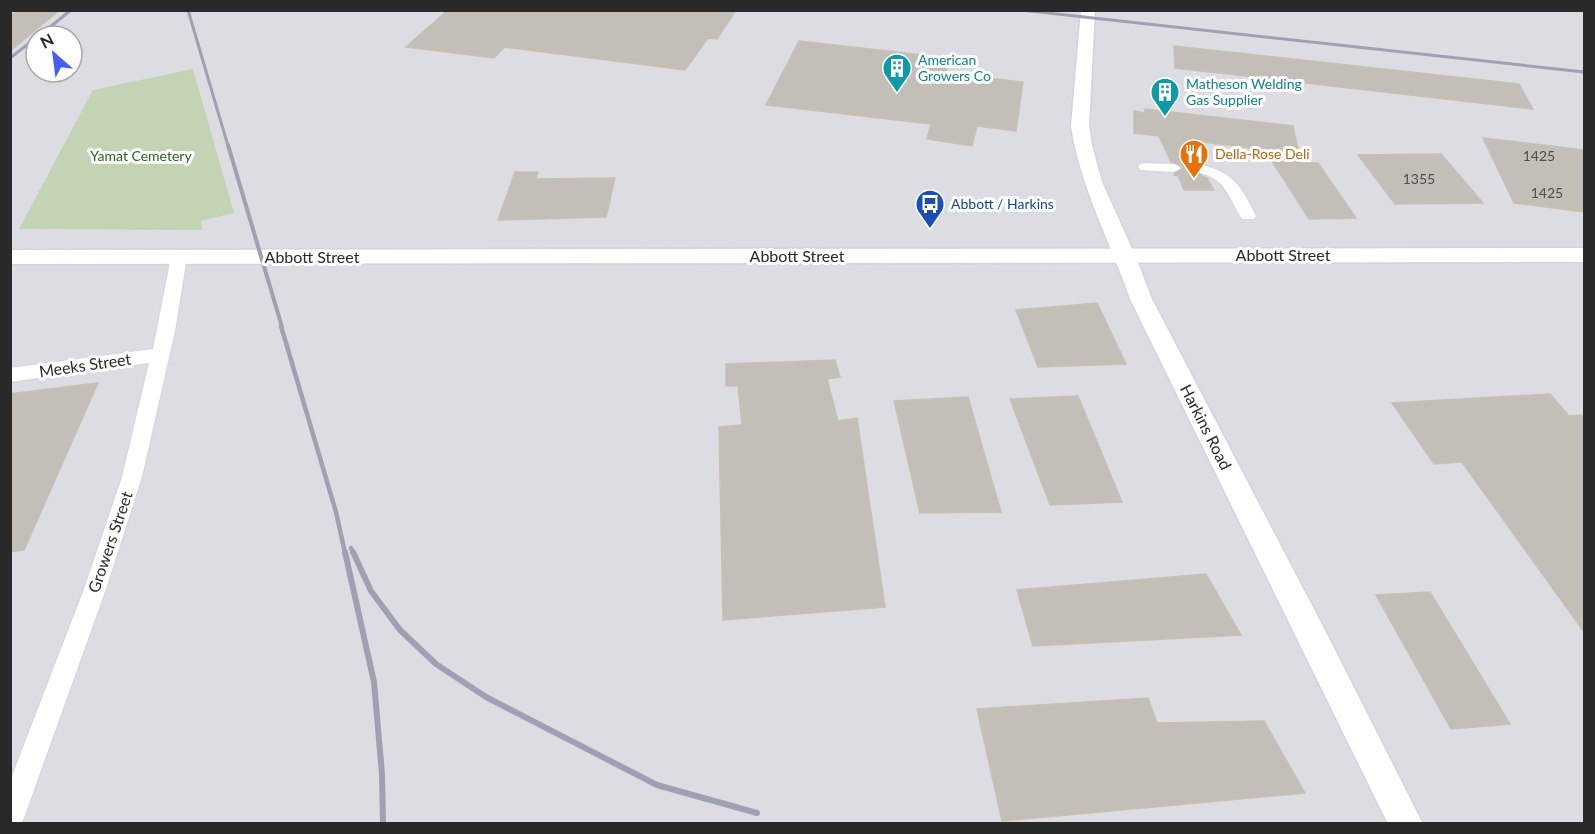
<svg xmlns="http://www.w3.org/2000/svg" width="1595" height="834" font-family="Lato,sans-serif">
	<rect width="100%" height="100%" fill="#ebe4dc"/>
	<path fill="#dedce3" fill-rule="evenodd" d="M11,11H1584V823H11ZM36,36H72V72H36Z"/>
	<polygon fill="#c2d4b4" points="193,69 234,213 201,221 202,230 19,229 93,90"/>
	<g fill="#c3beb8" stroke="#c6c0b5" stroke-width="1.5">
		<polygon points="60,10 10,51 10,16 18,11"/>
		<polygon points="448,10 736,10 717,39 708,38 685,70 505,47 494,58 406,47"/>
		<polygon points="799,41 949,58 946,73 1023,82 1016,131 977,126 972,146 927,139 931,124 766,105"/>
		<polygon points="1174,46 1519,84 1533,109 1175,68"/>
		<polygon points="1145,109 1293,126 1301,163 1318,163 1356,218 1309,219 1265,150 1187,140 1199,163 1195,165 1193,170 1196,174 1207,178 1214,190 1184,190 1177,173 1183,167 1171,162 1159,136 1134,133 1134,111 1145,113"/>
		<polygon points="1483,138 1584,150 1584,212 1514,203"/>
		<polygon points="1441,154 1483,203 1395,204 1358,155"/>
		<polygon points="515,172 538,172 536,179 615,178 606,217 498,220"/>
		<polygon points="1097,303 1126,364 1038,367 1016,310"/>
		<polygon points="835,360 840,377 827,379 838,421 857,418 885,607 723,620 719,427 742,425 738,386 726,386 726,364"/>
		<polygon points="98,383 24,550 10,552 10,394"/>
		<polygon points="1550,394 1569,416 1584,415 1584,632 1462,462 1434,464 1392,403"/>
		<polygon points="1078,396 1122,502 1050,505 1010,399"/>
		<polygon points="968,397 1001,512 920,513 894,401"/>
		<polygon points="1206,574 1241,635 1033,646 1017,590"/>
		<polygon points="1430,592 1510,724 1451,729 1376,595"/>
		<polygon points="1148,698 1157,723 1264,721 1305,793 1002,821 977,709"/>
	</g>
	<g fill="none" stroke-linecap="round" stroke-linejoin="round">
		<polyline stroke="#c4bfb8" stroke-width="16" stroke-dasharray="16 8" stroke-linecap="butt" points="1174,168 1202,169"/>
		<g stroke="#d1d4e1" stroke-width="2">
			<g id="minor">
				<polygon points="1145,163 1174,164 1181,168 1174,172 1140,170 1138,167 1140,164"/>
				<path d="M1202,165C1234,173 1242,187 1256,216L1254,219H1242C1227,196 1228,180 1197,172L1195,169L1197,166Z"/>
				<polygon points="179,252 185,253 187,257 175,331 142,477 106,589 24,818 21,824 10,824 10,781 84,589 122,477 149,363 10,382 10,368 153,349 171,257 173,253"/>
			</g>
		</g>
		<g stroke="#d1d4e1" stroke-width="3">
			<path id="tertiary" d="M1081,10H1095L1089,126L1092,145L1102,182L1135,255L1152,299L1327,634L1423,824H1388L1130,299C1110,241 1080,187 1071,126Z"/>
		</g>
		<g stroke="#d1d4e1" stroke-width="3">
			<polygon id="secondary" points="1584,248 1584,262 10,264 10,250"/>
		</g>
		<use href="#minor" fill="#fff" fill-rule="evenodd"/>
		<use href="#tertiary" fill="#fff" fill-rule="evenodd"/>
		<use href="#secondary" fill="#fff" fill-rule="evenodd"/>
		<g stroke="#9fa1b2" stroke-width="3">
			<polyline points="188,10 228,146"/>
			<polyline points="1021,10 1584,72"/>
			<polyline points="39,36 71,10"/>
			<polyline points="10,58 36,38"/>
		</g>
		<polyline stroke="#9fa1b2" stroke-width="4" points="228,145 282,327"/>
		<g stroke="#9fa1b2" stroke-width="4.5">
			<polyline points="281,326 336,512 345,553"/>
			<polyline points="351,548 353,553"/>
		</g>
		<g stroke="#9fa1b2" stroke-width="6">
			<polyline points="345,552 374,682 382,774 383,824"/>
			<polyline points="353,552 371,591 400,630 436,664 486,697 657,785 757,813"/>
		</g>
	</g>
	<defs>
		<g id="building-pin" transform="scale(1.5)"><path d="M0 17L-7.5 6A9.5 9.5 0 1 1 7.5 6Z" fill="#0f9aa8" stroke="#fff"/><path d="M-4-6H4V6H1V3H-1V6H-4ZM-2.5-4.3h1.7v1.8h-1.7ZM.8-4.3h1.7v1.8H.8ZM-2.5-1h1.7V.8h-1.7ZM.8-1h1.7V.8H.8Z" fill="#fff"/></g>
		<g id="restaurant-pin" transform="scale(1.5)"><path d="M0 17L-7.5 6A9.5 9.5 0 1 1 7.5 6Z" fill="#e8710a" stroke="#fff"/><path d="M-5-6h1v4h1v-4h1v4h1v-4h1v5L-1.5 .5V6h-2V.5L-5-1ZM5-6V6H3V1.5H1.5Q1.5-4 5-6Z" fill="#fff"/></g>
		<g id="bus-pin" transform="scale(1.5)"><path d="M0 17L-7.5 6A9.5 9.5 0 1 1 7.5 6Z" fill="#1a4fb4" stroke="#fff"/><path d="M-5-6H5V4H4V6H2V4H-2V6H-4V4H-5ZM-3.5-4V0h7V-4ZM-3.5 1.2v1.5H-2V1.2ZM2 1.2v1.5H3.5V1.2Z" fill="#fff"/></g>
	</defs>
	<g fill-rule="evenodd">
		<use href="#building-pin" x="897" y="68"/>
		<use href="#building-pin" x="1165" y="92"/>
		<use href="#restaurant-pin" x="1194" y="154"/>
		<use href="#bus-pin" x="930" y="204"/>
	</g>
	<g text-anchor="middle" stroke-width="6" stroke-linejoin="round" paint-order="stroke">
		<g font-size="14" fill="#0d838f" stroke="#fff" text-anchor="start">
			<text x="918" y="65">American<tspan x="918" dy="16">Growers Co</tspan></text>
			<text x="1186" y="89">Matheson Welding<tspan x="1186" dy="16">Gas Supplier</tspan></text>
		</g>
		<g font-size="14" fill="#c56008" stroke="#fff" text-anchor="start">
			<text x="1215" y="159">Della-Rose Deli</text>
		</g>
		<g font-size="14" fill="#2a621d" stroke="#fff">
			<text x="141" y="161">Yamat Cemetery</text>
		</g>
		<g font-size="14" fill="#504e4d">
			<text x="1539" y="161">1425</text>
			<text x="1419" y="184">1355</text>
			<text x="1547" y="198">1425</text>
		</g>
		<g font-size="14" fill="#164399" stroke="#fff" text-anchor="start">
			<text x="951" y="209">Abbott / Harkins</text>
		</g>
		<g font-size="16" fill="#292929" stroke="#fff">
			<text x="1283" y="261">Abbott Street</text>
			<text x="797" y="262">Abbott Street</text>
			<text x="312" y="263">Abbott Street</text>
			<text transform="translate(85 365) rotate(-8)" y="6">Meeks Street</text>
			<text transform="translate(1206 427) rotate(63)" y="6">Harkins Road</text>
			<text transform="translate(110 542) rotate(-71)" y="6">Growers Street</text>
		</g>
	</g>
	<rect width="1595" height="834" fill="none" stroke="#292929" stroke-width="24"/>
	<g transform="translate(54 54) rotate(332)"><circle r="28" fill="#ffffff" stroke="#a9a9a9" stroke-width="1.5"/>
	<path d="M0-4.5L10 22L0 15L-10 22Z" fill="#435ff0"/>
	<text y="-9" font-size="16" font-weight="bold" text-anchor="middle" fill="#292929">N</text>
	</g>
</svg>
